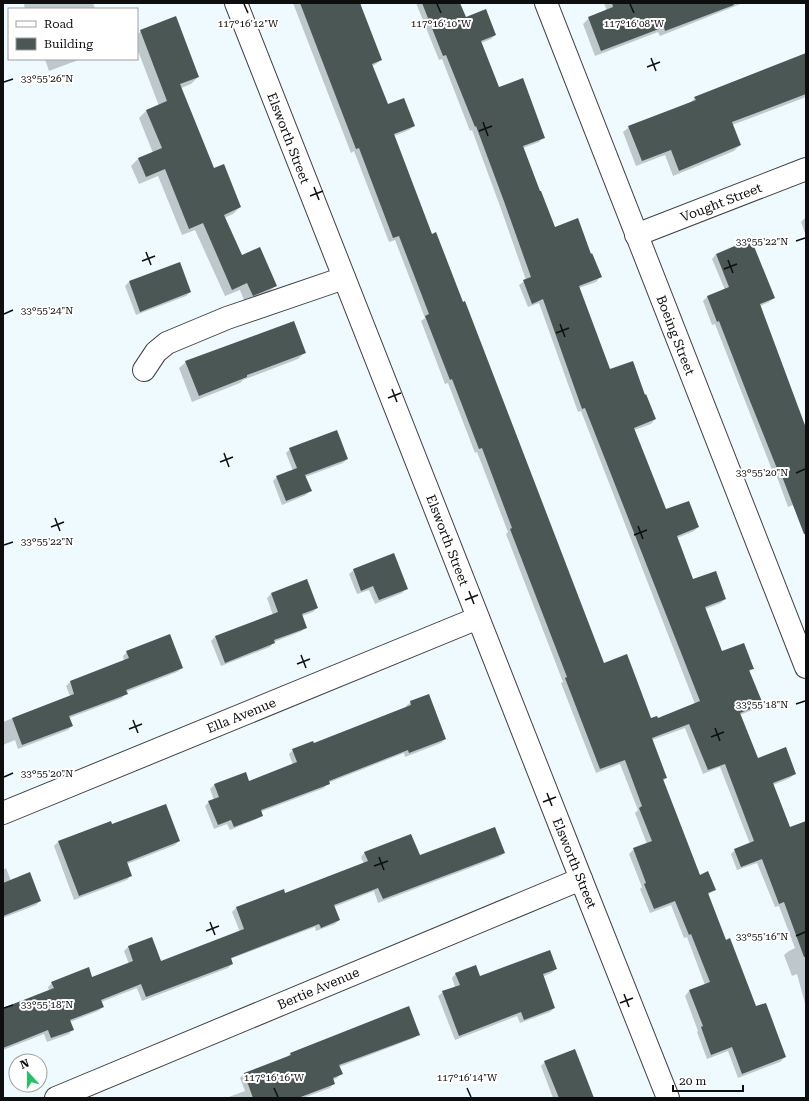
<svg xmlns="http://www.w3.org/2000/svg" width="809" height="1101" font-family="'Roboto Serif',serif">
	<rect width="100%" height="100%" fill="#eefaff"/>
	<g fill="#0003">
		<polygon points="25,3 93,3 95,9 25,9 24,5"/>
		<polygon points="293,3 363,3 360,6 381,60 376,64 372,66 387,105 414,126 409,130 394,136 431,235 603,664 651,719 657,719 695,704 581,411 578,412 539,303 528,307 519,285 526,280 501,209 472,130 470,131 442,59 439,60 416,3 459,3 465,18 495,35 491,39 481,43 499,88 543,137 539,142 523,148 554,228 590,255 600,277 596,282 579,288 610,370 645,396 655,419 651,424 634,430 666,511 698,527 694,531 677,538 693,581 725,599 721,603 705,609 721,653 752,669 749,672 761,703 757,708 740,715 757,759 795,774 790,778 773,785 790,828 806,822 806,1007 797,974 792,976 784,955 789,951 795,948 779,906 775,907 757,863 737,870 731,854 735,850 750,844 720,767 703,774 685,728 652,740 666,778 663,781 699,876 715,889 708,895 726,941 756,1008 785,1057 780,1062 738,1078 728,1051 707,1059 697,1032 698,1031 685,996 689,991 705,985 687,937 684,938 671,905 650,913 640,889 642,887 629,854 634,849 647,844 635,813 638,810 620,764 596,773 561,683 563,682 506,534 508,532 477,452 475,453 448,383 445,384 421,321 425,318 395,240 389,242 354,151 351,153"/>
		<polygon points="604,3 743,3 660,36 658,32 595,56 583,24 589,18 607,11"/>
		<polygon points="141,31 198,77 191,84 181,88 213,169 240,207 233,214 224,218 241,256 276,285 268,293 245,303 240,290 225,296 195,230 182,235 158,176 139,184 131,166 139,158 153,153 139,118 147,110 159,106 137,48 137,35"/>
		<polygon points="806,54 806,97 732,125 740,145 734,151 673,176 665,155 636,166 623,132 629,127 689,104 695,98"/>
		<polygon points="45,59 81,59 49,71"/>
		<polygon points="806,217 806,236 801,222"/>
		<polygon points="716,254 774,298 769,302 760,306 806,430 806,538 793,505 788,507 776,474 774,475 715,324 712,325 703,301 707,297 725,290 712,259"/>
		<polygon points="179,263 190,292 186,296 136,315 125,286 129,282"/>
		<polygon points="305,352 298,359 243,380 240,383 192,402 179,368 186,362"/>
		<polygon points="290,449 347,459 343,463 305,477 310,491 306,495 282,505 273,481 277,477 293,471 286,453"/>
		<polygon points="354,570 406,589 402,593 375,604 369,590 357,594 349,574"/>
		<polygon points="307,581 317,608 313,612 302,616 306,627 302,631 274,642 270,647 221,666 211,641 215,637 273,615 267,598 271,594"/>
		<polygon points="127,652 182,668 177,672 126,692 126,693 122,698 69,718 72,726 68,730 18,749 15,740 3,745 3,722 70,696 66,686 70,682 124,661 123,656"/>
		<polygon points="411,702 445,739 441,743 405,757 404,753 328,783 324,788 260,812 262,815 257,819 230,830 227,824 214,829 205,806 209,802 214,800 210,789 214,785 245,773 249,782 293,765 289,754 293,750 314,744 407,708 406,706"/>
		<polygon points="111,822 112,825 179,841 175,845 127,864 131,875 127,880 74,900 54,846 58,842"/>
		<polygon points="365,852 419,857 504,853 499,857 378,903 374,891 334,907 339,920 335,924 316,931 315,927 230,959 232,964 228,968 142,1001 137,988 101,1002 103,1007 98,1011 70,1022 73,1029 69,1034 47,1042 44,1034 3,1050 3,1006 5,1008 49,991 48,987 52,983 91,978 129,964 124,951 128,947 151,938 161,963 240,932 232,912 236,908 283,890 285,894 364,864 361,857"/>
		<polygon points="6,868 11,881 40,901 36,905 3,918 3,870"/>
		<polygon points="556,969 551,973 542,977 554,1008 550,1012 520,1023 517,1016 455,1040 438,996 443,992 455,987 452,978 456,973 479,977"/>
		<polygon points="419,1034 414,1038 339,1067 341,1074 337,1078 333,1080 334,1083 330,1088 303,1098 226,1098 245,1091 240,1078 244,1074 286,1058 291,1053"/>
		<polygon points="545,1062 593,1098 553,1098 541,1066"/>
	</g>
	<g fill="#4a5755">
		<polygon points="300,3 360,3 382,60 372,64 388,104 404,98 415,126 394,134 432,234 436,232 463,302 465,301 604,663 627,654 651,718 657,716 658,718 700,701 585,408 582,409 543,299 532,304 523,280 531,277 505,204 476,126 475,127 446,55 443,56 422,3 460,3 466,17 486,9 496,35 481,41 499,87 523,78 545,138 523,146 540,191 541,191 555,227 578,218 591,254 592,253 602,277 579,286 610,369 633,361 645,395 646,394 656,419 634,428 666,509 689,501 699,527 677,536 693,579 716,571 726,599 705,607 722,651 744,643 754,669 749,670 763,704 740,713 758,758 786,747 796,774 773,783 790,827 806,821 806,957 804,957 784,902 779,904 762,859 741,867 734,849 754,841 725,764 708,770 689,724 652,738 667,778 663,779 700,875 708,871 716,890 708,893 726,940 730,938 756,1006 766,1003 786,1057 742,1074 732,1047 711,1055 701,1027 703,1026 689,990 710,982 691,934 689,935 675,901 654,909 644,884 646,883 633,848 652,841 639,808 642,806 625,760 600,769 565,678 567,677 510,529 512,528 482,448 479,449 452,379 450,380 425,316 429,314 399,236 393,238 359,148 356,149"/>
		<polygon points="612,3 733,3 734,5 665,31 664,27 601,51 588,17 613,7"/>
		<polygon points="176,16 199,77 180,84 214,168 224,164 241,207 224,215 242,255 260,247 277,286 253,296 247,283 232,290 203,223 189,229 165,169 146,177 138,158 162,148 146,110 167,101 140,30"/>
		<polygon points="806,53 806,94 732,122 741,145 679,171 671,150 642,161 628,126 696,100 694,97"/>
		<polygon points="751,239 775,298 760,304 806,428 806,534 804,534 780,471 778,471 748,396 719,321 717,322 707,296 729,287 716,254"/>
		<polygon points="180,262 191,292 140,312 129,281"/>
		<polygon points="294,321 306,353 247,375 247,377 199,396 185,361"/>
		<polygon points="337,430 348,459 305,475 312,491 286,501 276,476 297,468 289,448"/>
		<polygon points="394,553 408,589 379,600 373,586 361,591 353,569"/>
		<polygon points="307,579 318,608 302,614 307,628 274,640 275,643 225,663 215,636 278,612 271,593"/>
		<polygon points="170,634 183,668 126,690 128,694 69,716 73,726 22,745 12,718 74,694 70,681 129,658 126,651"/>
		<polygon points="429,694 446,739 409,753 408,750 329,781 330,784 261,810 263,816 234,827 231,820 218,825 208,801 219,797 214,784 246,772 249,781 297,762 292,749 313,741 314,743 411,705 410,701"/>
		<polygon points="166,804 180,841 127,862 132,876 79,896 58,841 111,821 112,824"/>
		<polygon points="495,827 505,853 383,899 378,888 334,905 340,920 321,928 319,924 231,958 233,964 146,997 141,984 101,1000 104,1007 70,1020 74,1030 51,1038 48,1030 3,1048 3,1008 54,988 51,982 89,967 92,977 133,961 128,946 152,937 161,961 244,929 236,907 284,889 285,893 368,861 364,852 411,834 420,855"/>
		<polygon points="30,872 41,901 3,916 3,883"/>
		<polygon points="550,950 557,969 543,974 555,1008 524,1020 521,1012 459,1036 442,991 460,985 455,973 476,965 480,976"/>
		<polygon points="409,1006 420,1035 339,1065 343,1074 333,1078 335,1084 298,1098 253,1098 244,1073 291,1055 290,1053"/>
		<polygon points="575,1049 594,1098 559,1098 544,1061"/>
	</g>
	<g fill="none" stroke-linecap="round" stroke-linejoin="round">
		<g stroke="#414141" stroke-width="24">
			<g id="minor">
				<polyline points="236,3 581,879 668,1098"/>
				<polyline points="546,3 806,667"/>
				<polyline points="636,235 806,169"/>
				<polyline points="144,370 156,352 167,343 227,318 344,278"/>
				<polyline points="3,813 478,618"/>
				<polyline points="56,1098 581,879"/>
			</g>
		</g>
		<use href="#minor" stroke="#fff" stroke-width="22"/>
	</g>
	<path fill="none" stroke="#0e0e0e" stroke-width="1.5" d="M244,4L248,13M437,4L441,13M630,4L634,13M651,58L656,71M647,67L660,62M4,82L13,79M483,122L488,136M479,131L492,126M314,187L319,200M310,196L323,191M796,241L805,238M146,252L151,265M728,260L733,273M142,261L155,256M724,269L737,264M4,314L13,310M560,324L565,337M556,333L569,328M392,389L397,402M388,398L401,393M224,453L229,467M220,462L233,457M796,473L805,469M55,518L60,531M638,526L643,539M51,527L64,522M634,535L647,530M4,545L13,542M469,591L474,604M465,600L478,595M301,655L306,668M297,664L310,659M796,704L805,701M133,720L138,733M715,728L720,741M129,729L142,724M711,737L724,732M4,777L13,773M547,793L552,806M543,802L556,797M379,857L384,870M374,866L388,861M210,922L215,935M206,931L219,926M796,936L805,932M624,994L629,1007M620,1003L633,998M4,1008L13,1005M274,1088L278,1097M467,1088L471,1097"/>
	<g text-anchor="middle" stroke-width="4" stroke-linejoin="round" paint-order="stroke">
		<g font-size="13" fill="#0e0e0e" stroke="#fff">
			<text transform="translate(289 138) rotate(69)" y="5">Elsworth Street</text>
			<text transform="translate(721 202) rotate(-21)" y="5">Vought Street</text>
			<text transform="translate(676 335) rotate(69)" y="5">Boeing Street</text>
			<text transform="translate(448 540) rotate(69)" y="5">Elsworth Street</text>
			<text transform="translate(241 715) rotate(-22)" y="5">Ella Avenue</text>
			<text transform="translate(575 863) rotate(68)" y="5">Elsworth Street</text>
			<text transform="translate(318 988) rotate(-23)" y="5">Bertie Avenue</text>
		</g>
	</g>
	<g font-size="10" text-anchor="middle" fill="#0e0e0e" stroke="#fff" stroke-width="4" stroke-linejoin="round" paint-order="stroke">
		<text x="248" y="27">117°16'12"W</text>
		<text x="441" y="27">117°16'10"W</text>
		<text x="634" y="27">117°16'08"W</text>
		<text x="47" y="82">33°55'26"N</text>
		<text x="762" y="245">33°55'22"N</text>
		<text x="47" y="314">33°55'24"N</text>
		<text x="762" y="476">33°55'20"N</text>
		<text x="47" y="545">33°55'22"N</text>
		<text x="762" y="708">33°55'18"N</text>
		<text x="47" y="777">33°55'20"N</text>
		<text x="762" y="940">33°55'16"N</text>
		<text x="47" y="1008">33°55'18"N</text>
		<text x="274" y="1081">117°16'16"W</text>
		<text x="467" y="1081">117°16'14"W</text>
	</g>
	<rect width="809" height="1101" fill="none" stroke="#0e0e0e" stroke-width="8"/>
	<rect x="8" y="8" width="130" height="52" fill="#ffffff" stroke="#9f9f9f"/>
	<rect x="16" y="21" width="20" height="6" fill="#ffffff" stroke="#9f9f9f"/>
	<text x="44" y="28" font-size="12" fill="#0e0e0e">Road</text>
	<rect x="16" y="38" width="20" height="12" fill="#4a5755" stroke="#9f9f9f"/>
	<text x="44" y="48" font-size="12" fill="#0e0e0e">Building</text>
	<g transform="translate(28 1073) rotate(339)"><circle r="19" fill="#ffffff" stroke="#9f9f9f"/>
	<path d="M0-3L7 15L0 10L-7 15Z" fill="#23c168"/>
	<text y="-6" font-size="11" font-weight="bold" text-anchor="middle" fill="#0e0e0e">N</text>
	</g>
	<path d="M673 1085v6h70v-6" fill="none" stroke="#0e0e0e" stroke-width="2"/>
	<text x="679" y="1085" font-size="12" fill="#0e0e0e" stroke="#ffffff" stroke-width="3" paint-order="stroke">20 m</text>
</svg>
